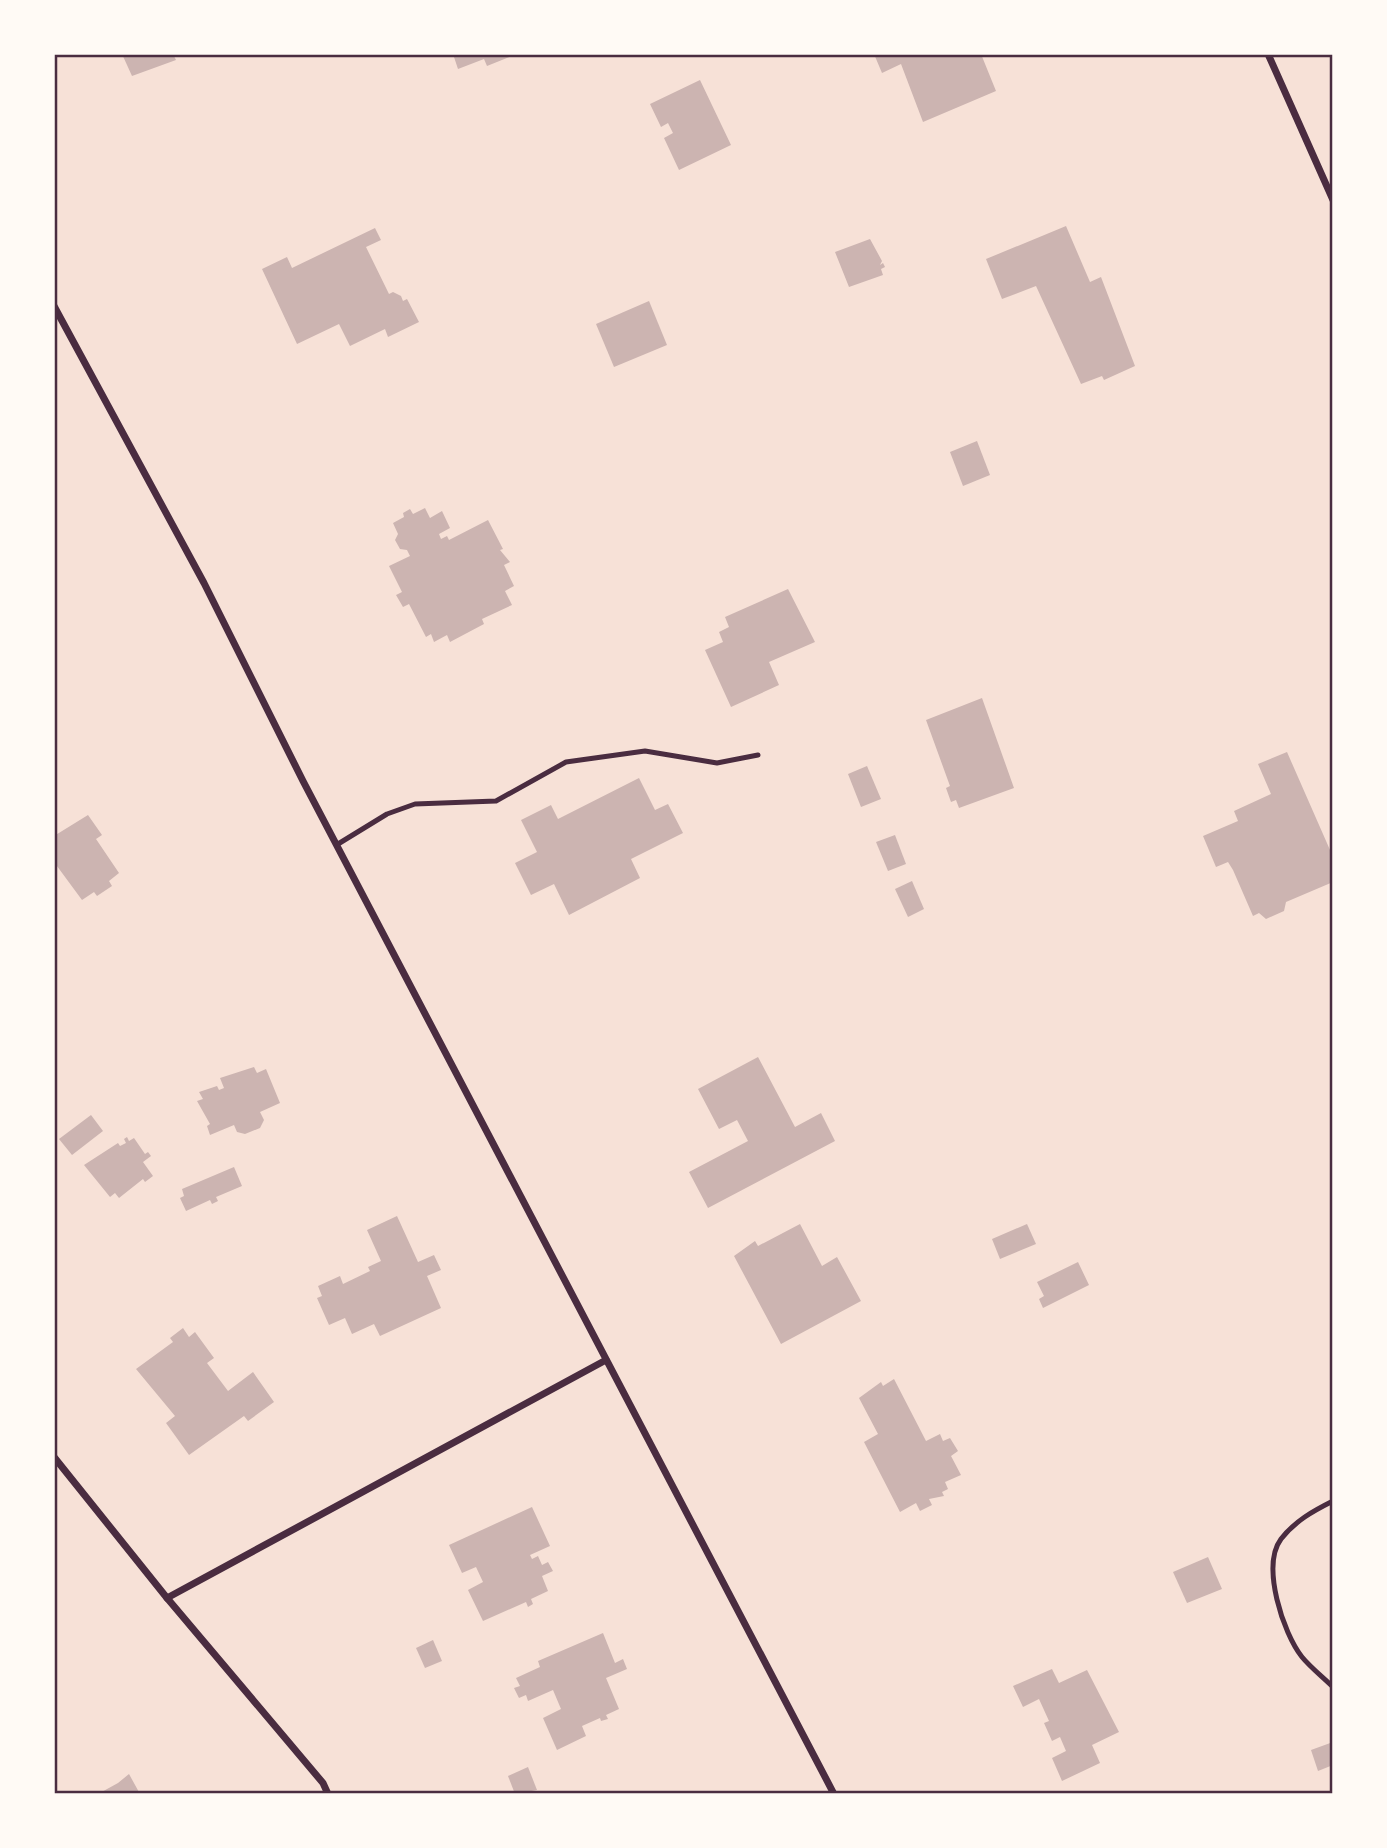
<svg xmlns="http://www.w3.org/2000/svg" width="1387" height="1848" font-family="'Golos Text',sans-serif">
	<rect width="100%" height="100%" fill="#f7e1d7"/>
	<g fill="#ccb4b1">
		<polygon points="122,54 173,54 176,60 132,76"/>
		<polygon points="453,54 517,54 487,66 484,59 458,69"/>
		<polygon points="874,54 981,54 996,91 923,122 901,64 882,73"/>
		<polygon points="700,80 731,145 679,170 664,138 673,133 668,123 661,127 650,104"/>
		<polygon points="1066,226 1090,282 1101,277 1135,366 1104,380 1102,376 1081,384 1036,286 1002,299 986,259"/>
		<polygon points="375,228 381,240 366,247 389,294 393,292 401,296 403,301 407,299 419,322 388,337 385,329 350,346 339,324 297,344 262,269 287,257 292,268"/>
		<polygon points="870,239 882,261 880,265 883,263 885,267 881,269 883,275 849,287 835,252"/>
		<polygon points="649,301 667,345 614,367 596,324"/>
		<polygon points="977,441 990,475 963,486 950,452"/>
		<polygon points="425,508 430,518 442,511 450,528 439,534 441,539 447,536 449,540 488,520 503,549 500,550 510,562 504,565 514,586 505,591 512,605 482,619 484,624 450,642 447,635 434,642 431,634 426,637 409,604 403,607 396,595 402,592 389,566 410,556 407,550 400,549 395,540 398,534 393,523 404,517 403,513 410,509 413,514"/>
		<polygon points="788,589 815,642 769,662 779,685 731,707 705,650 723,642 719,632 729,627 725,617"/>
		<polygon points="982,698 1014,788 959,808 956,800 951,802 946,788 950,786 926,720"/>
		<polygon points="1287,752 1330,850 1333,849 1333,882 1286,902 1284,911 1266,919 1259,913 1253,916 1233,870 1228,862 1216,867 1203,836 1238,821 1234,811 1271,794 1258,764"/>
		<polygon points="867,766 881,799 861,807 848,774"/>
		<polygon points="639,778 655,810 668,804 683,833 631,859 640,878 569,915 554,884 531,895 515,863 537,852 521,820 551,805 558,819"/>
		<polygon points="88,815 102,835 96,839 119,873 109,881 112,886 97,896 94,892 82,900 54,862 54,836"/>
		<polygon points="895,835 906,864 888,871 876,842"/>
		<polygon points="912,881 924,909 908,917 895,889"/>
		<polygon points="758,1057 795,1127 821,1113 835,1141 708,1208 689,1172 748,1141 737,1120 719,1129 698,1089"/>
		<polygon points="254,1067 257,1073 266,1069 280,1103 260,1112 264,1120 260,1128 245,1134 237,1132 234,1125 210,1135 207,1126 210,1124 197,1101 203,1099 199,1092 217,1086 219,1090 224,1088 220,1078"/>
		<polygon points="91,1115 103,1131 72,1155 59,1139"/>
		<polygon points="127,1137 129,1141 134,1138 145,1154 148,1152 151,1156 143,1162 153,1176 145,1182 143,1179 119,1198 115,1193 110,1197 84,1165 118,1143 120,1146 126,1143 124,1139"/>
		<polygon points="234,1167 242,1186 216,1197 218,1201 212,1204 210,1200 186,1211 180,1198 184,1196 182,1189"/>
		<polygon points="397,1216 418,1262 434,1255 441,1270 427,1276 441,1308 380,1336 374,1324 352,1334 345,1318 329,1325 317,1298 322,1296 318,1286 340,1276 343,1284 370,1271 368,1267 381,1261 367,1230"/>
		<polygon points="800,1224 822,1266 837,1257 861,1301 781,1344 734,1256 755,1241 758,1246"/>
		<polygon points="1027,1224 1036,1244 1000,1259 992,1239"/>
		<polygon points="1078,1262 1089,1285 1043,1308 1039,1299 1044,1296 1037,1282"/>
		<polygon points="183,1328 189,1337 195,1332 214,1358 207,1363 228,1391 253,1372 274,1402 248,1421 244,1416 189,1455 166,1423 175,1416 136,1369 173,1342 170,1338"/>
		<polygon points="894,1379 926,1441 940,1434 943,1441 950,1438 958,1451 951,1456 961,1475 945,1482 948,1489 942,1492 944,1496 929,1499 932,1505 920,1511 916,1503 900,1512 864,1442 878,1434 859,1398 881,1382 883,1386"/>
		<polygon points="532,1507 550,1546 530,1555 532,1559 538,1556 542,1565 548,1562 553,1571 542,1576 548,1591 531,1599 533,1604 528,1607 526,1602 483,1621 468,1590 483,1582 476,1567 462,1573 449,1545"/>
		<polygon points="1208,1557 1222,1589 1187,1603 1173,1572"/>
		<polygon points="603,1633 615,1663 623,1659 627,1669 606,1678 619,1709 606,1715 608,1719 601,1721 600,1718 582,1726 586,1736 557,1750 543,1718 561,1709 553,1690 528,1701 526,1695 519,1698 514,1688 520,1686 516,1678 540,1667 538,1661"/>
		<polygon points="433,1640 442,1661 425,1668 416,1648"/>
		<polygon points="1052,1669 1059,1683 1087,1670 1119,1732 1092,1745 1100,1763 1062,1781 1052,1758 1066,1751 1060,1737 1052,1741 1044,1723 1049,1721 1039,1699 1023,1707 1013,1686"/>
		<polygon points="1333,1742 1333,1765 1318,1771 1311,1750"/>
		<polygon points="528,1767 537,1790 515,1794 508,1776"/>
		<polygon points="129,1774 140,1794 98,1794 118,1783"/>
	</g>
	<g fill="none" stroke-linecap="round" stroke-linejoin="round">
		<g stroke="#4a2c40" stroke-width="5">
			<polyline points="338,844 387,814 415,804 496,801 566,762 645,751 717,763 758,755"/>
			<path d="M1333,1501C1313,1511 1295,1521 1281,1539C1261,1566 1283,1633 1302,1657C1311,1668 1323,1677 1333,1687"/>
		</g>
		<g stroke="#4a2c40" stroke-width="7">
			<polyline points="1268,54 1333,200"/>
			<polyline points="54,306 204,583 303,781 834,1794"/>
			<polyline points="54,1457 167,1598 323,1783 328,1794"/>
			<polyline points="167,1598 606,1360"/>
		</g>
	</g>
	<rect width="1387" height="1848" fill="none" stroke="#fffaf5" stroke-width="112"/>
	<rect x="56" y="56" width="1275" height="1736" fill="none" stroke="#4a2c40" stroke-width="2.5"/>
</svg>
